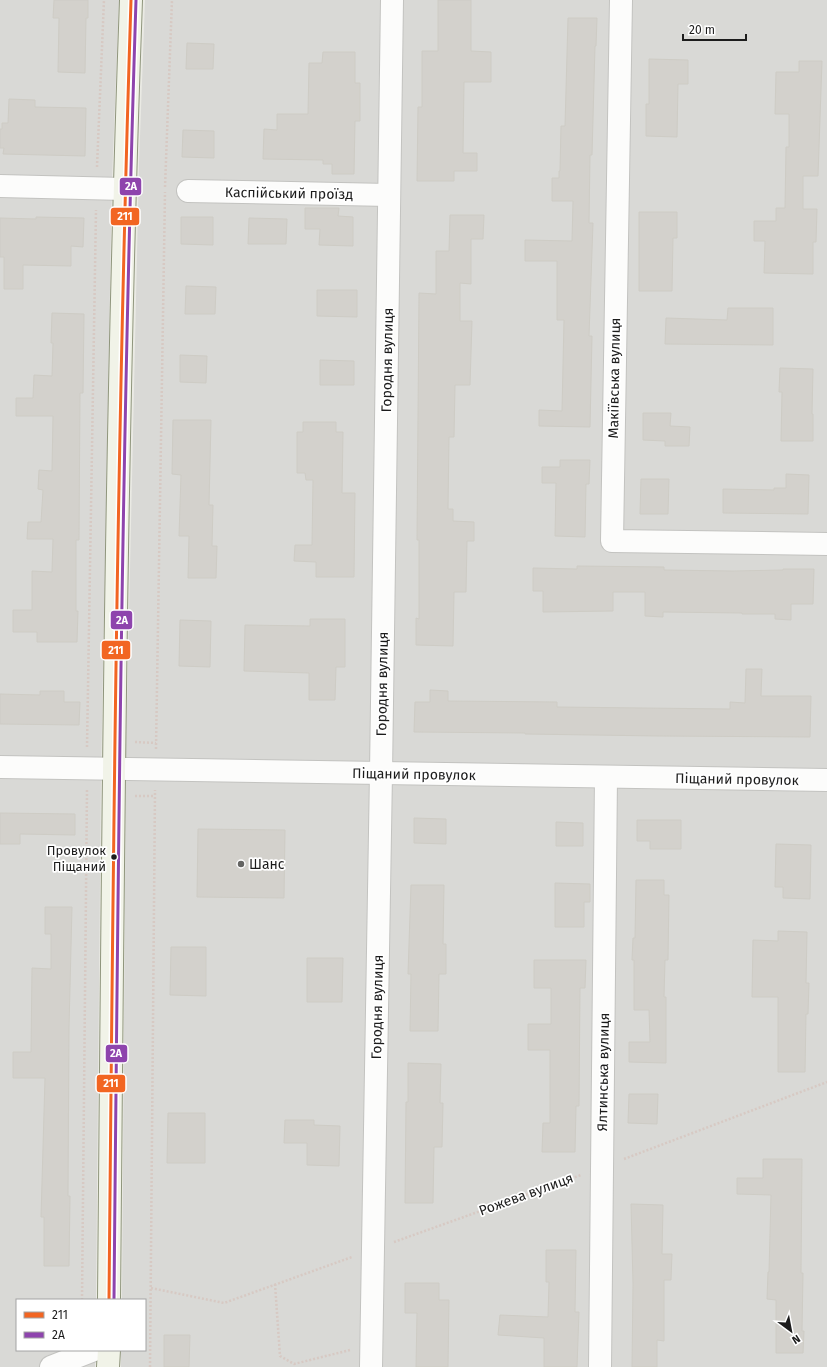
<svg xmlns="http://www.w3.org/2000/svg" width="827" height="1367" font-family="'Fira Sans',sans-serif">
	<rect width="100%" height="100%" fill="#eaeae4"/>
	<g fill="#d9d9d6">
		<polygon points="0,0 119,0 112,179 101,774 96,1300 17,1300 17,1350 95,1350 95,1367 0,1367"/>
		<polygon points="145,0 827,0 827,1367 121,1367 121,1350 145,1350 145,1300 122,1300 126,749 139,164"/>
	</g>
	<g fill="#d3d1cc" stroke="#ceccc5">
		<polygon points="54,0 88,0 88,18 86,18 85,73 58,72 59,18 53,18"/>
		<polygon points="438,0 471,0 471,51 491,52 491,82 464,82 463,153 477,153 477,171 454,171 454,181 417,181 418,107 422,107 422,51 438,51"/>
		<polygon points="568,18 597,18 596,46 595,46 592,155 590,155 589,223 593,223 589,336 592,336 590,427 539,426 539,410 562,411 564,320 557,320 557,261 525,261 525,240 572,241 573,201 552,201 552,178 559,178 559,171 560,171 561,126 565,126"/>
		<polygon points="187,43 214,44 213,69 186,69"/>
		<polygon points="323,52 355,52 355,83 360,83 360,121 355,121 354,174 332,174 332,164 323,164 323,160 263,159 264,129 277,130 277,114 308,114 309,63 322,63"/>
		<polygon points="649,59 688,60 688,84 678,84 677,137 646,136 646,104 649,104"/>
		<polygon points="799,61 822,61 818,176 803,176 803,209 817,209 816,242 813,242 813,274 764,273 765,241 754,241 754,221 776,221 776,208 785,208 786,147 789,147 789,114 775,114 776,72 799,72"/>
		<polygon points="9,99 35,100 35,107 86,108 85,156 3,154 4,148 0,148 0,129 2,129 2,123 8,123"/>
		<polygon points="183,130 214,131 214,158 182,157"/>
		<polygon points="305,208 339,208 338,216 353,217 353,246 319,245 320,229 305,229"/>
		<polygon points="639,212 677,212 677,238 673,238 672,291 639,291"/>
		<polygon points="450,215 484,215 483,239 471,239 471,284 460,283 460,321 472,321 470,385 455,385 454,437 449,437 448,509 453,509 453,521 474,522 474,541 467,541 466,592 454,592 453,646 416,645 416,618 419,619 419,540 417,540 419,293 436,294 436,251 449,251"/>
		<polygon points="36,217 84,218 83,247 71,246 71,266 23,265 23,289 4,289 4,257 0,257 0,218 36,219"/>
		<polygon points="181,217 213,217 213,245 181,244"/>
		<polygon points="249,218 287,219 286,244 248,244"/>
		<polygon points="186,286 216,287 215,314 185,314"/>
		<polygon points="317,290 357,290 357,317 317,316"/>
		<polygon points="728,308 773,308 773,345 665,344 666,318 727,320"/>
		<polygon points="52,313 84,314 83,393 80,393 79,540 76,540 76,611 78,611 77,642 37,642 37,632 13,632 13,610 32,610 32,571 52,572 53,539 27,539 28,522 41,522 43,490 38,489 39,470 52,471 53,416 16,416 16,398 33,398 34,375 52,376 53,343 51,343"/>
		<polygon points="180,355 207,356 206,383 180,382"/>
		<polygon points="320,360 354,361 354,385 320,385"/>
		<polygon points="780,368 813,369 812,414 813,414 813,441 781,441 782,392 779,392"/>
		<polygon points="643,413 671,413 670,426 690,427 689,446 665,446 665,441 643,440"/>
		<polygon points="173,420 211,420 209,505 213,505 212,546 217,546 216,578 188,578 189,536 179,536 181,475 172,474"/>
		<polygon points="303,422 336,422 336,432 343,432 342,493 355,493 354,577 316,577 316,562 294,561 295,545 312,545 313,480 306,480 305,473 297,473 297,432 303,432"/>
		<polygon points="560,460 590,460 589,484 586,484 585,537 555,536 556,483 542,483 542,467 560,467"/>
		<polygon points="786,474 809,475 808,514 723,513 723,489 774,490 774,488 786,488"/>
		<polygon points="641,479 669,479 668,514 640,514"/>
		<polygon points="577,566 664,567 664,570 733,571 783,570 783,569 814,569 813,604 791,604 791,620 775,619 775,614 742,614 742,613 663,612 663,617 645,616 645,592 613,592 613,611 543,612 543,591 533,591 533,568 577,569"/>
		<polygon points="310,619 345,619 345,667 336,667 335,700 309,700 309,673 244,671 245,625 310,626"/>
		<polygon points="180,620 211,621 210,667 179,666"/>
		<polygon points="746,669 762,669 761,696 811,696 810,737 659,736 525,734 525,733 414,732 415,702 430,702 430,690 448,691 448,701 557,702 557,707 730,709 730,702 745,703"/>
		<polygon points="40,691 64,691 64,702 80,702 79,725 0,724 0,694 40,695"/>
		<polygon points="0,813 75,814 75,835 20,834 20,844 0,844"/>
		<polygon points="414,818 446,819 446,844 414,843"/>
		<polygon points="637,820 681,820 681,849 650,849 650,841 637,841"/>
		<polygon points="556,822 583,823 583,846 556,846"/>
		<polygon points="198,829 285,830 284,898 197,897"/>
		<polygon points="776,844 811,845 810,899 783,898 783,887 775,887"/>
		<polygon points="636,880 664,880 664,895 669,895 668,960 665,960 664,997 666,997 666,1063 629,1062 629,1042 650,1042 649,1010 634,1010 634,960 632,960 633,938 635,938"/>
		<polygon points="555,883 590,884 590,902 584,902 584,927 555,927"/>
		<polygon points="411,885 444,885 443,944 446,944 446,974 439,974 438,1031 410,1031 411,974 408,974"/>
		<polygon points="45,907 72,907 69,1028 68,1196 70,1196 69,1266 44,1266 44,1217 41,1217 45,1078 13,1078 13,1052 31,1052 32,968 51,969 51,934 45,934"/>
		<polygon points="778,931 807,932 806,983 809,983 808,1014 806,1014 805,1072 778,1072 778,997 752,997 753,940 778,941"/>
		<polygon points="171,947 206,947 206,996 170,995"/>
		<polygon points="307,958 343,958 342,1002 307,1002"/>
		<polygon points="534,960 586,960 585,988 580,988 579,1106 576,1106 575,1152 542,1152 543,1123 550,1123 550,1050 528,1050 528,1024 551,1024 551,988 534,988"/>
		<polygon points="408,1063 441,1064 440,1103 443,1103 442,1147 434,1147 433,1203 405,1203 406,1102 408,1102"/>
		<polygon points="629,1094 658,1094 657,1124 628,1123"/>
		<polygon points="168,1113 205,1113 205,1163 167,1163"/>
		<polygon points="285,1120 314,1120 314,1125 340,1126 339,1166 307,1165 307,1143 284,1143"/>
		<polygon points="763,1159 802,1159 801,1273 803,1273 802,1331 804,1331 803,1353 776,1353 776,1300 767,1299 768,1272 769,1272 771,1195 737,1194 737,1178 763,1178"/>
		<polygon points="631,1204 663,1205 662,1254 672,1254 671,1280 664,1280 664,1341 657,1340 657,1367 632,1367 633,1284"/>
		<polygon points="546,1250 576,1250 575,1312 579,1312 577,1367 544,1367 544,1338 498,1335 500,1315 548,1317 549,1282 546,1282"/>
		<polygon points="405,1283 439,1283 439,1300 449,1300 448,1367 416,1367 417,1313 405,1313"/>
		<polygon points="164,1335 190,1335 189,1367 164,1367"/>
	</g>
	<g fill="none" stroke-linecap="round" stroke-linejoin="round">
		<g stroke="#c3c3c0" stroke-width="24">
			<g id="street">
				<polyline points="621,0 612,541 827,544"/>
				<polyline points="0,186 124,189"/>
				<polyline points="188,191 389,195"/>
				<polyline points="0,767 827,780"/>
				<polyline points="51,1367 94,1350"/>
				<polyline points="371,1367 381,773 392,0"/>
				<polyline points="600,1367 606,777"/>
			</g>
		</g>
		<g stroke="#8f957c" stroke-width="24">
			<g id="secondary">
				<path d="M109,1300C113,867 115,433 131,0"/>
				<polyline points="108,1367 109,1350"/>
			</g>
		</g>
		<g stroke="#d7c9c3" stroke-width="2.5" stroke-dasharray="2 2" stroke-linecap="butt">
			<polyline points="97,167 104,0"/>
			<polyline points="165,187 172,0"/>
			<polyline points="135,742 156,743"/>
			<polyline points="87,747 96,210"/>
			<polyline points="156,749 165,192"/>
			<polyline points="135,796 155,796"/>
			<polyline points="624,1159 827,1082"/>
			<polyline points="394,1242 581,1175"/>
			<polyline points="275,1284 280,1356 294,1364 350,1350"/>
			<polyline points="151,1288 224,1303 352,1257"/>
			<polyline points="82,1300 87,790"/>
			<polyline points="150,1367 155,790"/>
		</g>
		<use href="#street" stroke="#fcfcfb" stroke-width="22"/>
		<use href="#secondary" stroke="#f1f3e8" stroke-width="22"/>
		<g stroke="#fff" stroke-width="6">
			<path id="bus-1" d="M109,1300C113,867 117,433 131,0"/>
		</g>
		<g stroke="#fff" stroke-width="6">
			<path id="bus-2" d="M114,1300C118,867 122,433 136,0"/>
		</g>
		<use href="#bus-1" stroke="#f26522" stroke-width="3"/>
		<use href="#bus-2" stroke="#8e44ad" stroke-width="3"/>
	</g>
	<circle fill="#1c1c1c" stroke="#fff" stroke-width="1.5" cx="114" cy="857" r="3.5"/>
	<circle fill="#646462" stroke="#fff" stroke-width="1.5" cx="241" cy="864" r="4"/>
	<g text-anchor="middle" stroke-width="3.5" stroke-linejoin="round" paint-order="stroke">
		<g font-size="13" fill="#1c1c1c" stroke="#fff" text-anchor="end">
			<text x="106" y="855">Провулок<tspan x="106" dy="16">Піщаний</tspan></text>
		</g>
		<g font-size="14" fill="#1c1c1c" stroke="#fff">
			<text transform="translate(289 193) rotate(1)" y="5">Каспійський проїзд</text>
			<text transform="translate(387 360) rotate(-89)" y="5">Городня вулиця</text>
			<text transform="translate(614 378) rotate(-89)" y="5">Макіївська вулиця</text>
			<text transform="translate(382 684) rotate(-89)" y="5">Городня вулиця</text>
			<text transform="translate(414 774) rotate(1)" y="5">Піщаний провулок</text>
			<text transform="translate(737 779) rotate(1)" y="5">Піщаний провулок</text>
			<text transform="translate(377 1007) rotate(-89)" y="5">Городня вулиця</text>
			<text transform="translate(603 1072) rotate(-89)" y="5">Ялтинська вулиця</text>
			<text transform="translate(526 1194) rotate(-20)" y="5">Рожева вулиця</text>
		</g>
		<g font-size="14" fill="#1c1c1c" stroke="#fff" text-anchor="start">
			<text x="249" y="869">Шанс</text>
		</g>
	</g>
	<g stroke="#fff" stroke-width="1.5">
		<rect x="119" y="177" width="23" height="19" rx="4" fill="#8e44ad"/>
		<rect x="110" y="207" width="30" height="19" rx="4" fill="#f26522"/>
		<rect x="110" y="610" width="23" height="20" rx="4" fill="#8e44ad"/>
		<rect x="101" y="640" width="30" height="20" rx="4" fill="#f26522"/>
		<rect x="105" y="1044" width="23" height="19" rx="4" fill="#8e44ad"/>
		<rect x="96" y="1074" width="30" height="19" rx="4" fill="#f26522"/>
	</g>
	<g font-size="11" text-anchor="middle" font-weight="bold" fill="#fff">
		<text x="131" y="190">2А</text>
		<text x="125" y="220">211</text>
		<text x="122" y="624">2А</text>
		<text x="116" y="654">211</text>
		<text x="116" y="1057">2А</text>
		<text x="111" y="1087">211</text>
	</g>
	<rect x="16" y="1299" width="130" height="52" fill="#ffffff" stroke="#a4a4a4"/>
	<rect x="24" y="1312" width="20" height="6" fill="#f26522" stroke="#a4a4a4"/>
	<text x="52" y="1319" font-size="12" fill="#1c1c1c">211</text>
	<rect x="24" y="1332" width="20" height="6" fill="#8e44ad" stroke="#a4a4a4"/>
	<text x="52" y="1339" font-size="12" fill="#1c1c1c">2А</text>
	<g transform="translate(791 1331) rotate(148)" stroke="#ffffff" stroke-width="3" paint-order="stroke">
	<path d="M0-3L7 15L0 10L-7 15Z" fill="#1c1c1c"/>
	<text y="-6" font-size="11" font-weight="bold" text-anchor="middle" fill="#1c1c1c">N</text>
	</g>
	<path d="M683 34v6h63v-6" fill="none" stroke="#1c1c1c" stroke-width="2"/>
	<text x="689" y="34" font-size="12" fill="#1c1c1c" stroke="#ffffff" stroke-width="3" paint-order="stroke">20 m</text>
</svg>
